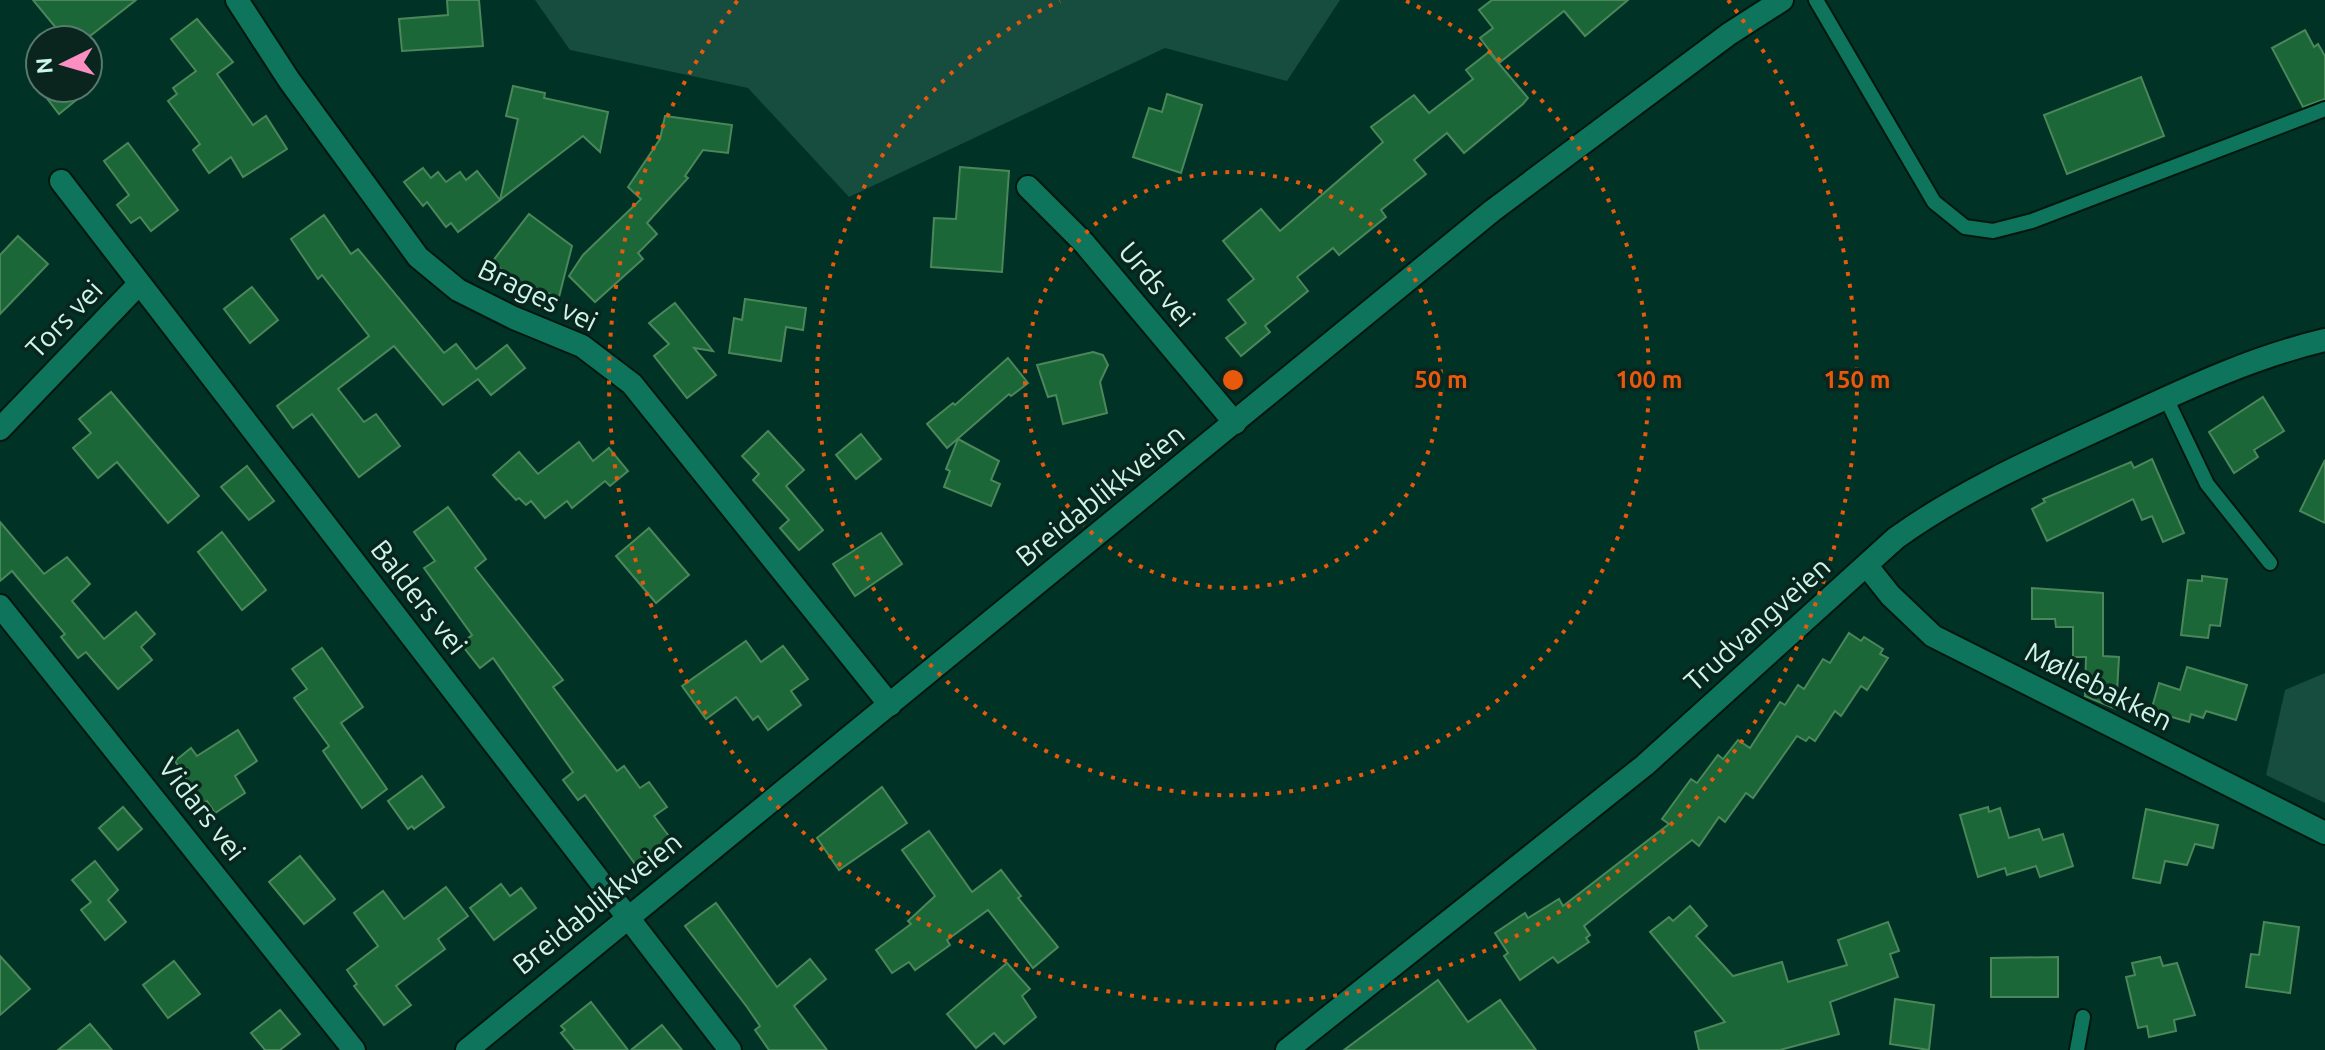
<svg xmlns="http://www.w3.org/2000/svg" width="2325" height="1050" font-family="Ubuntu,sans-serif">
	<rect width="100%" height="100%" fill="#003225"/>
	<g fill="#164d3e">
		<polygon points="535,0 1340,0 1287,81 1165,48 849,197 748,88 570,50"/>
		<polygon points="2325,673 2325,803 2266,775 2285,690"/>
	</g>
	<g fill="#1c6737" stroke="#4a875a" stroke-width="2">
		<polygon points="33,0 136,0 85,40 66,40"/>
		<polygon points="447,0 479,0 483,46 402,51 399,19 448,15"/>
		<polygon points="1492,0 1628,0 1585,36 1564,11 1499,63 1480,38 1493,28 1479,10"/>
		<polygon points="197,19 233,62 217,74 253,125 266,116 287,149 243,177 231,157 209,173 193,150 200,144 168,101 177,94 173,88 196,71 171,39"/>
		<polygon points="2305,30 2314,47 2318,44 2325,56 2325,99 2303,107 2272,48"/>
		<polygon points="1489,52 1528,98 1523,104 1464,153 1447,133 1414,160 1426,174 1381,210 1386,217 1339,255 1333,248 1297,277 1308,291 1265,326 1270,332 1241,356 1226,338 1246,323 1228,300 1254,279 1223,241 1261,209 1280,231 1383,142 1371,127 1414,95 1429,113 1473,79 1466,70"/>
		<polygon points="2141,77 2164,136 2067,174 2044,115"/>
		<polygon points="513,86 545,93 544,98 608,112 600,152 583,136 500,200 518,119 506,116"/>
		<polygon points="39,88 91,88 59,114"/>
		<polygon points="1167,94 1202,105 1181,173 1133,157 1149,108 1162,112"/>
		<polygon points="665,116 732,125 728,153 703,150 685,176 688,178 647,223 657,234 638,253 643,259 595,302 569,276 583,255 641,199 628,187 660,139"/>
		<polygon points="128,143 178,210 151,231 140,217 131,223 117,205 129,195 104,161"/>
		<polygon points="960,167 1009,171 1002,272 931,267 934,218 956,219"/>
		<polygon points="423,168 431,178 438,172 446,182 460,172 466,180 477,171 500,200 458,232 451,223 446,227 427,202 423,206 404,182"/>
		<polygon points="529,214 572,246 559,297 521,284 492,262"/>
		<polygon points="324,215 351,254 358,249 444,353 456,344 476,369 507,345 525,368 491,395 478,379 443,405 394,346 338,389 364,422 376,414 400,446 359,477 312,414 293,428 277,406 369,336 322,275 318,279 291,239"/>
		<polygon points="18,236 48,264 0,314 0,255"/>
		<polygon points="252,287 278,320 250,343 224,309"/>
		<polygon points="745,299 806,308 803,330 786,327 781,361 729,353 734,318 742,320"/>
		<polygon points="675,303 713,351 694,348 716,375 687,398 654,356 669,344 649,323"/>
		<polygon points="1093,352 1103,355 1108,365 1100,382 1107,413 1063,424 1056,395 1048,397 1037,365"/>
		<polygon points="1008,358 1028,383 1011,396 1009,394 947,448 927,424 953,403 955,405"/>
		<polygon points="111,392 199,496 168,523 117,462 98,478 73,448 91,433 79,419"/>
		<polygon points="2263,397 2284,431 2254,450 2258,457 2234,473 2209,432"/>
		<polygon points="768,431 804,470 786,486 823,530 799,550 780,528 789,520 753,480 759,474 742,456"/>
		<polygon points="861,434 881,459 856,479 836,455"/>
		<polygon points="958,439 999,461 991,480 1000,484 991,506 944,487 950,471 946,469"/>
		<polygon points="579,442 593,461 609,448 628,471 610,486 605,481 572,508 567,501 545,518 531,501 526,505 519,498 516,500 493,475 519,452 538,474"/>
		<polygon points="2152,459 2184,533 2163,542 2152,516 2142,520 2133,499 2047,541 2032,509 2045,502 2043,499 2131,462 2134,468"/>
		<polygon points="2325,460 2325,523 2300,511"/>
		<polygon points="247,466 274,501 249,520 221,487"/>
		<polygon points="448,507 486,559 475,568 563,680 553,687 617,771 624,766 640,788 649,782 667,807 654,816 671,839 638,868 585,795 578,800 563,780 573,772 493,658 480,668 461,644 472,635 424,568 435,561 414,532"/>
		<polygon points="0,522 44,574 67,557 90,584 72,601 104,639 136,612 155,634 141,647 152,660 118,689 86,652 78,658 61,637 65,634 12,571 0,581"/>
		<polygon points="649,528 689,575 656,603 616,556"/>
		<polygon points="222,532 266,590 242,610 198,552"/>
		<polygon points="881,533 902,564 855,596 833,564"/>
		<polygon points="2202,576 2227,579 2220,626 2210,625 2208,638 2181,635 2188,580 2202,581"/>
		<polygon points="2032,588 2103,593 2103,656 2119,657 2116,709 2085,696 2086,657 2073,657 2073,627 2056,627 2055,619 2032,619"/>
		<polygon points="1849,633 1861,641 1864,637 1883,649 1880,654 1888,658 1867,690 1861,686 1841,716 1835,711 1815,741 1809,737 1806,741 1797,736 1753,798 1746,793 1725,822 1719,817 1699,846 1692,840 1584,926 1590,935 1586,938 1589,942 1558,963 1553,957 1520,980 1504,956 1508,953 1495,933 1525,913 1528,918 1559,899 1563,906 1669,824 1662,819 1691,779 1697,783 1718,755 1723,759 1738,740 1750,748 1780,702 1785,705 1798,685 1804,689 1823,659 1830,663"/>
		<polygon points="746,641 761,662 783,646 808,679 791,691 801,705 768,730 758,716 753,720 736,697 706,719 682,686"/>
		<polygon points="322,648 363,707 341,723 387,789 362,808 323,751 329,746 294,698 307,689 292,669"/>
		<polygon points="2187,667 2247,685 2236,720 2206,711 2203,718 2191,714 2189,722 2151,711 2159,683 2180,690"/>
		<polygon points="238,730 257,761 235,776 245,793 215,813 207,801 202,804 175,761 191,748 197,756"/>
		<polygon points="422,776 444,807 414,829 412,826 408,829 388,801"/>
		<polygon points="882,787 907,823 839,870 817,838"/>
		<polygon points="123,807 142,829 118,850 99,828"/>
		<polygon points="1988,807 1989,812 2000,808 2009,838 2039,829 2043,840 2063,834 2073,866 2040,877 2036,866 2007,875 2005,868 1978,877 1960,815"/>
		<polygon points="2146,809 2218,825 2213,848 2195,844 2187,865 2165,861 2160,883 2133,878"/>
		<polygon points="929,831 972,892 1001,870 1021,896 1018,898 1058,947 1033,968 988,910 947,940 950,945 915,970 909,962 892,973 876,950 911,924 908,921 935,896 902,850"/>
		<polygon points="300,856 335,899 304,924 269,882"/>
		<polygon points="95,861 118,890 108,900 126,922 105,940 81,910 91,902 72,880"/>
		<polygon points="501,884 510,896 521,888 536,908 494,940 470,908"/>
		<polygon points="446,887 468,916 438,939 445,949 396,986 411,1005 384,1025 354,986 357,984 347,970 378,946 354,913 383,891 404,919"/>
		<polygon points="716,903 777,987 810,959 826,979 794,1006 827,1050 769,1050 755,1030 760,1026 747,1007 685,926"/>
		<polygon points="1690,906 1707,926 1696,936 1733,976 1782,962 1788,982 1847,965 1838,940 1888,922 1899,951 1890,954 1898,977 1830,1002 1839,1034 1780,1050 1699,1050 1695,1032 1725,1022 1650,932 1669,917 1673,921"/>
		<polygon points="2264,922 2299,927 2290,993 2246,987 2251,954 2259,955"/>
		<polygon points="0,956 30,989 0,1015"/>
		<polygon points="2058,957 2058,997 1991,997 1991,958"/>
		<polygon points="2160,957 2163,966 2177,963 2195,1015 2174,1020 2176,1031 2149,1037 2147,1026 2138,1028 2126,977 2135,975 2132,963"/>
		<polygon points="174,961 200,994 168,1018 143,985"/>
		<polygon points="1007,963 1030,989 1022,996 1036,1017 1004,1044 994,1033 976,1048 947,1014"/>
		<polygon points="1438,980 1468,1022 1500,1000 1536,1050 1344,1050"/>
		<polygon points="1895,999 1934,1005 1929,1050 1890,1044"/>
		<polygon points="591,1002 628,1050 575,1050 561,1033 565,1030 561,1026"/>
		<polygon points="280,1010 300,1034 280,1050 265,1050 251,1033"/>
		<polygon points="90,1024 112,1050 58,1050"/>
		<polygon points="662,1025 682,1050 631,1050"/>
	</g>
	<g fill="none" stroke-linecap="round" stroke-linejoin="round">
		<g stroke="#00170f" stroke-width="18">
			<g id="service">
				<polyline points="1816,0 1934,202 1965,227 1993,231 2032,221 2325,109"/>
				<polyline points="2166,398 2207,484 2270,563"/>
				<polyline points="2077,1050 2083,1017"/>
			</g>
		</g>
		<g stroke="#00170f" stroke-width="26">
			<g id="minor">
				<polyline points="237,0 289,80 418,257 458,290 514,318 582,346 632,384 890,705"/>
				<polyline points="61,181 730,1050"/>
				<polyline points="1028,187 1084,243 1235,423"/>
				<polyline points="0,429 138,285"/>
				<polyline points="1867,566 1890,595 1933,636 2325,833"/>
				<polyline points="0,606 354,1050"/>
				<polyline points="467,1050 1492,211 1729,34 1782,0"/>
				<path d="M1287,1050L1645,765L1896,538C1963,490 2036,458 2110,424C2181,391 2249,358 2325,340"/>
			</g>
		</g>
		<use href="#service" stroke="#0e755c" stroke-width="14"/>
		<use href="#minor" stroke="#0e755c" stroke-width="22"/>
	</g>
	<g fill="none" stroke="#e8590c" stroke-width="4" stroke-dasharray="4 8">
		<circle cx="1233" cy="380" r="208"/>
		<path d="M1406 1A416 416 0 1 1 1060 1"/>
		<path d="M1728 0A624 624 0 1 1 738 0"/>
	</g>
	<g text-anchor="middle" stroke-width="7" stroke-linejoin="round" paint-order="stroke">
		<g font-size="28" fill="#ccf6e7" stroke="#09251d">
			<text transform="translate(1157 284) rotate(50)" y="10">Urds vei</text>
			<text transform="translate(538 295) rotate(26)" y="10">Brages vei</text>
			<text transform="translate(64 319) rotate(-46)" y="10">Tors vei</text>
			<text transform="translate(1100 495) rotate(-39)" y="10">Breidablikkveien</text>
			<text transform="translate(419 597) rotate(52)" y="10">Balders vei</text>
			<text transform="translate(1757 624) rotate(-42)" y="10">Trudvangveien</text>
			<text transform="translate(2099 686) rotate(27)" y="10">Møllebakken</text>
			<text transform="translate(202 809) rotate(52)" y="10">Vidars vei</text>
			<text transform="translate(597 903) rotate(-39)" y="10">Breidablikkveien</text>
		</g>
	</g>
	<circle cx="1233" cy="380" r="12" fill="#e8590c" stroke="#09251d" stroke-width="4"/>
	<g font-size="24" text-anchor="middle" font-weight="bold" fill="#e8590c" stroke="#09251d" stroke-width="7" stroke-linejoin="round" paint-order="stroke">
		<text x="1441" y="388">50 m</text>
		<text x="1649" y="388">100 m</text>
		<text x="1857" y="388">150 m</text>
	</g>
	<g transform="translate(64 64) rotate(265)"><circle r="38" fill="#09251d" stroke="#57796e" stroke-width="2"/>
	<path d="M0-6L14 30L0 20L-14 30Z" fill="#fc8fc2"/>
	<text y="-12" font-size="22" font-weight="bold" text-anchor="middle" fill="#ccf6e7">N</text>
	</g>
</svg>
